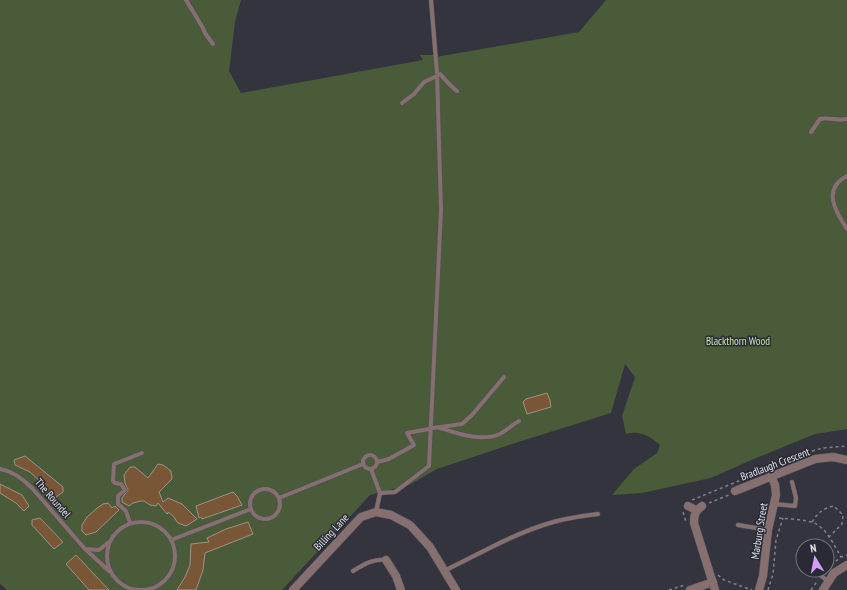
<svg xmlns="http://www.w3.org/2000/svg" width="847" height="590" font-family="'PT Sans Narrow',sans-serif">
	<rect width="100%" height="100%" fill="#34343f"/>
	<path fill="#495b38" d="M0,0H241L235,22L229,71L241,93L423,60L420,55H436V57L579,32L606,0H847V429L815,434L749,461L711,478L642,493L612,495L634,469L657,453L660,445C650,436 639,430 626,434L622,416L635,377L625,364L611,413L512,444L437,469L409,485L370,495L282,590H7L0,584Z"/>
	<g fill="#795736" stroke="#9e9288">
		<polygon points="547,393 550,400 551,407 527,414 523,402 526,399"/>
		<polygon points="25,456 63,487 63,492 56,497 50,495 43,484 30,472 15,465 14,460"/>
		<polygon points="158,464 163,465 171,471 172,479 159,492 163,502 168,498 182,504 197,519 186,526 178,523 173,516 168,512 168,513 167,514 158,503 156,506 150,505 144,501 141,501 133,503 129,506 122,502 122,498 128,490 125,483 124,475 130,467 135,467 148,478"/>
		<polygon points="0,484 22,495 29,506 24,511 16,503 0,493"/>
		<polygon points="233,492 237,496 242,505 202,519 201,517 199,518 196,506"/>
		<polygon points="108,503 112,508 115,506 119,510 96,532 86,535 82,531 82,525 87,517 96,509 103,504"/>
		<polygon points="40,518 63,542 54,549 32,525 32,520"/>
		<polygon points="248,522 253,534 205,553 203,570 196,590 177,590 185,577 190,565 191,544 209,542 207,538 226,529"/>
		<polygon points="76,555 109,590 89,590 66,564"/>
	</g>
	<g fill="none" stroke-linecap="round" stroke-linejoin="round">
		<g stroke="#50505a" stroke-width="5">
			<g id="service">
				<polyline points="186,0 203,28 205,33 213,44"/>
				<path d="M438,75L440,74C446,80 450,86 457,91"/>
				<polyline points="402,103 414,94 424,82 437,76"/>
				<path d="M811,132L820,119C829,117 838,121 847,119"/>
				<path d="M847,176C822,189 835,211 847,229"/>
				<polyline points="433,428 462,424 472,415 504,377"/>
				<path d="M440,428C459,434 481,442 500,434C507,430 512,425 519,421"/>
				<circle cx="370" cy="462" r="7"/>
				<polyline points="377,462 389,459 414,445 407,433 429,429"/>
				<path d="M0,469C13,471 23,479 32,488L85,549L109,571"/>
				<polyline points="371,469 380,493 376,512"/>
				<circle cx="265" cy="504" r="15"/>
				<polyline points="380,493 395,492 429,466 441,210 437,73 431,0"/>
				<polyline points="279,498 363,464"/>
				<polyline points="774,504 795,506 796,498 792,482"/>
				<circle cx="141" cy="556" r="34"/>
				<polyline points="130,523 126,511 118,504 118,496 125,490 121,484 115,483 113,481 114,464 142,453"/>
				<polyline points="738,525 768,530"/>
				<polyline points="171,540 251,509"/>
				<polyline points="806,546 806,544"/>
				<polyline points="85,549 99,550 109,542"/>
				<polyline points="813,570 828,581"/>
				<path d="M353,571C363,565 374,558 386,560"/>
				<path d="M444,571C477,555 515,533 550,523C566,518 582,516 598,514"/>
			</g>
		</g>
		<g stroke="#50505a" stroke-width="9">
			<g id="minor">
				<polyline points="735,491 815,459 833,457 847,460"/>
				<polyline points="688,506 696,510"/>
				<path d="M702,506C695,511 694,515 694,523L715,590"/>
				<polyline points="386,560 396,576 401,590"/>
				<polyline points="690,590 713,582"/>
				<polyline points="759,590 763,576 768,530 776,495 775,485 771,476"/>
				<polyline points="823,590 834,573 847,565"/>
			</g>
		</g>
		<g stroke="#50505a" stroke-width="9">
			<polyline id="tertiary" points="293,590 361,517 376,512 391,515 410,525 430,547 456,590"/>
		</g>
		<g stroke="#81818a" stroke-width="1.5" stroke-dasharray="3 3" stroke-linecap="butt">
			<polyline points="812,451 823,448 847,446"/>
			<polyline points="692,500 783,463"/>
			<polyline points="709,503 729,495"/>
			<polyline points="683,512 686,522"/>
			<path d="M779,518C789,519 801,519 811,522C825,525 834,545 841,557"/>
			<path d="M812,522C818,512 824,508 834,506L843,515L842,524L829,537"/>
			<polyline points="831,565 841,557 847,555"/>
			<polyline points="718,575 724,580 752,590"/>
			<polyline points="669,590 685,585"/>
			<polyline points="768,590 773,574 776,540 783,518"/>
			<polyline points="811,590 818,580"/>
		</g>
		<use href="#service" stroke="#866f6f" stroke-width="4"/>
		<use href="#minor" stroke="#866f6f" stroke-width="8"/>
		<use href="#tertiary" stroke="#866f6f" stroke-width="8"/>
		<g stroke="#50505a" stroke-width="5" stroke-linecap="butt">
			<polyline id="service-bridge" points="437,76 438,75"/>
		</g>
		<use href="#service-bridge" stroke="#866f6f" stroke-width="4"/>
	</g>
	<g text-anchor="middle" stroke-width="3" stroke-linejoin="round" paint-order="stroke">
		<g font-size="11" fill="#c6eaa8" stroke="#2a2a35">
			<text x="738" y="345">Blackthorn Wood</text>
		</g>
		<g font-size="11" fill="#e2e2ea" stroke="#2a2a35">
			<text transform="translate(775 464) rotate(-21)" y="4">Bradlaugh Crescent</text>
			<text transform="translate(53 498) rotate(49)" y="4">The Roundel</text>
			<text transform="translate(759 531) rotate(-81)" y="4">Marburg Street</text>
			<text transform="translate(331 532) rotate(-47)" y="4">Billing Lane</text>
		</g>
	</g>
	<g transform="translate(815 558) rotate(350)"><circle r="19" fill="#2a2a35" stroke="#74747d"/>
	<path d="M0-3L7 15L0 10L-7 15Z" fill="#d59cfb"/>
	<text y="-6" font-size="11" font-weight="bold" text-anchor="middle" fill="#e2e2ea">N</text>
	</g>
</svg>
